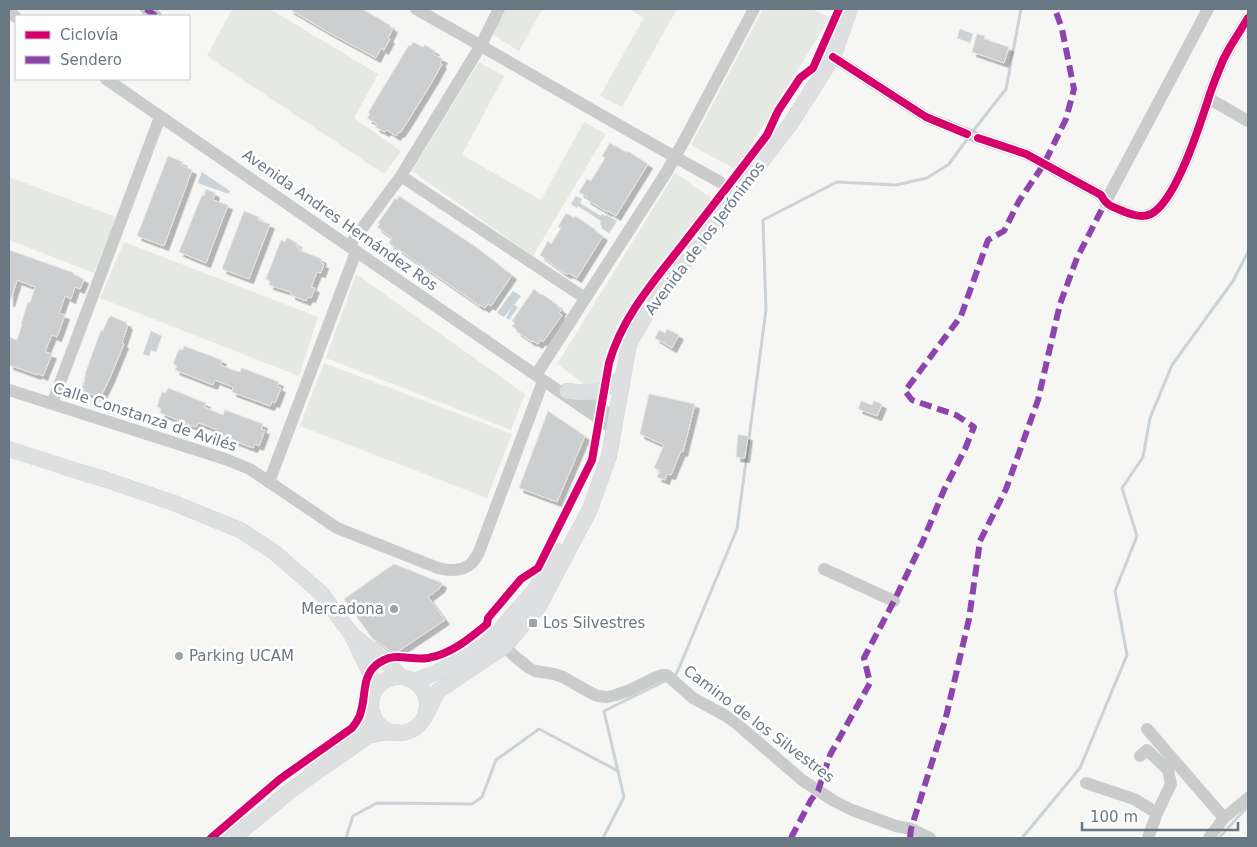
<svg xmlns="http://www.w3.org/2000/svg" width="1257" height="847" font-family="'DejaVu Sans',sans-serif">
	<defs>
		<filter id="shadow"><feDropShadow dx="4.5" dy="4.5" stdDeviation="0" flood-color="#0004"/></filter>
	</defs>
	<rect width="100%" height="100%" fill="#f6f6f5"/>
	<g fill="#e6e8e3">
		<polygon points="232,9 270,9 378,74 354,118 401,151 384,174 207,56"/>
		<polygon points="505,9 542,9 519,51 493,35"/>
		<polygon points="629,9 677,9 622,107 600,96 644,18"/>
		<polygon points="763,9 811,9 830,17 736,170 691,145"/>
		<polygon points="479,62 504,76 462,155 541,200 584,122 606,134 533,256 412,171"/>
		<polygon points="675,173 713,199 617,325 601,380 589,387 557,364"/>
		<polygon points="9,177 116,217 94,273 9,240"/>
		<polygon points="124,242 318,317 299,376 100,298"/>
		<polygon points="356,274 525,394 511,430 326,358"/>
		<polygon points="324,363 512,434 487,498 300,426"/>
	</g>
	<g fill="#cbd3d6">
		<polygon points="960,29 973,34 970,43 957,38"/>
		<polygon points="202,172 230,191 229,194 198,183"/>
		<polygon points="576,196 582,199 580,203 601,216 602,214 605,216 606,215 617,221 609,233 601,228 602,226 600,224 601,221 578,206 577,208 571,204"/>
		<polygon points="513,291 521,296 515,304 513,304 518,307 509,320 506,318 512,307 504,317 497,313 509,296 511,296 510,295"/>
		<polygon points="151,331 162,336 156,352 151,350 149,356 143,354"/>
	</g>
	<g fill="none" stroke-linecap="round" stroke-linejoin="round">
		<g stroke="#cbd3d6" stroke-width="3">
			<polyline points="973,131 1006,89 1021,9"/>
			<polyline points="672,676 676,674 679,668 737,529 766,310 763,220 837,182 896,185 927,178 949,164 968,138"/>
			<polyline points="346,838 353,816 377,803 472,804 482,797 496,760 539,729 618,771"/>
			<polyline points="603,838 624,797 604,711 667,680"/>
			<polyline points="1022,838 1080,768 1127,655 1115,591 1137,536 1122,488 1143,457 1150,418 1172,365 1233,281 1248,252"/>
			<polyline points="1219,838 1247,807"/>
		</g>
	</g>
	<g fill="#cdcecf" stroke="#e5e5e4" filter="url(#shadow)">
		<polygon points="289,9 362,9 390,25 389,26 393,28 388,38 390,39 384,50 381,48 376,58 328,32"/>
		<polygon points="977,34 985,36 984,39 1009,47 1004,63 972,52"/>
		<polygon points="413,42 423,47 425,45 435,51 433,54 443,59 440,63 442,64 432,82 408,121 400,133 399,132 396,136 387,130 385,132 375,127 377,124 367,118 370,114 368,113 409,45 411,46"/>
		<polygon points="610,143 626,152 629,152 648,164 616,216 608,211 608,212 604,210 586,199 587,197 579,192 587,179 591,181 605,158 602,156"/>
		<polygon points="168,156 183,162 181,165 192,170 164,246 137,236"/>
		<polygon points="206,189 215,193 213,200 228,205 206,263 179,252 202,195 204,196"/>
		<polygon points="399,196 476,247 512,275 491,306 488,304 485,308 480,305 480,306 389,243 392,238 377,227 380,224 378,223 390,206 395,198 397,200"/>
		<polygon points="244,211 259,217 258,220 270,224 249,279 222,269"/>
		<polygon points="566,213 574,218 575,216 596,230 595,231 603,236 577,278 569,273 568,274 564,273 540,255 548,241 551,244 561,228 558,227"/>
		<polygon points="287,238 297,243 296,246 300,248 299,250 322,259 321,263 324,264 321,273 317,272 311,287 315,288 311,298 308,297 306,301 291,295 291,292 269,285 270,281 266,279 281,240 285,242"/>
		<polygon points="9,250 74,273 73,274 84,279 80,289 75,287 71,299 65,296 59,313 65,315 57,337 52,335 48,344 45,352 52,354 43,376 37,373 37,375 9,365 9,337 17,340 22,325 21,324 28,302 30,303 35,287 17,280 10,302 9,302"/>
		<polygon points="534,289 541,295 542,294 558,305 557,306 562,310 559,313 562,315 543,342 541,340 538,344 533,341 532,342 516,331 517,330 512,326 515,323 512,321"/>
		<polygon points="111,316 127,323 126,324 128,325 122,343 124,344 110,378 101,396 99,395 99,397 83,391 83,389 82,388 85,379 84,379 86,374 85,374 101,330 103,331 109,317 110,318"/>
		<polygon points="667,329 679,335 672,348 655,338 659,330 665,333"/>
		<polygon points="184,346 222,360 220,365 230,369 240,372 242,368 279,382 277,386 281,388 275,403 272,402 270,406 232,392 233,387 215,380 213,385 175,370 177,366 173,364 179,349 183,350"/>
		<polygon points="168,388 206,403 204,407 223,415 225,410 263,424 261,429 265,430 259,446 255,444 253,448 216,434 218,430 202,424 198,423 196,427 160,413 161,409 157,406 162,392 166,393"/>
		<polygon points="649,394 695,404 683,452 681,451 671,475 667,474 665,480 657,477 660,471 654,468 664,445 640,434"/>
		<polygon points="861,401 872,405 874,401 882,404 877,416 858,409"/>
		<polygon points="548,411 585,436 557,502 519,488"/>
		<polygon points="738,435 748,436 745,458 736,457"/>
		<polygon points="394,564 442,583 440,588 428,597 445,620 394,654 372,638 344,599"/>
	</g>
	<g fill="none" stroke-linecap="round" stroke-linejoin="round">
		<g stroke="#d3d4d4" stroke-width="16">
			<g id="major">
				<path d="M567,391C596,395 600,392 623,377"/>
				<polyline points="9,449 77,471 104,479 174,503 240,530 274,552 322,594 352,635 370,673 374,692"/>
				<polyline points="355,637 392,667 401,677"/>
				<circle cx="399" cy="705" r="28"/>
				<polyline points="414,681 433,674 464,659 491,640 535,590 557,551"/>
				<polyline points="425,717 438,691 505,646 539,606 590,509 609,456 629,344 651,306 791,123 833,57 850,9"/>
				<polyline points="310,764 361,727 373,714"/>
				<polyline points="219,838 239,820"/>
				<polyline points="233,838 291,790 368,736 381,733 397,732"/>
			</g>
		</g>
		<g stroke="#cacccc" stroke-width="12">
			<polyline points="146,9 156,16"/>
			<path d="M416,9C518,66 618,126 720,182"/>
			<polyline points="9,12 16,17"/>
			<path d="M833,57L926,117L978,138L1026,154L1101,195C1107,207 1114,207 1125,212C1133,215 1142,218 1151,214C1176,201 1199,127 1208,100C1212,86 1218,73 1223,60L1230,47L1248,18"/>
			<polyline points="106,79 614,429"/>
			<polyline points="1208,98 1248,121"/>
			<polyline points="401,176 585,298"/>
			<polyline points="1105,203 1208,9"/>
			<polyline points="349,246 401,176 481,45 499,9"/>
			<polyline points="536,375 666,173 685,139 754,9"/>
			<path d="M9,390L225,459L250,469L337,528L438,568C449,571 462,572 472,563C474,560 477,556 479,552L543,381"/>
			<polyline points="583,400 617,417"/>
			<polyline points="52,404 160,117"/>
			<polyline points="269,482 356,252"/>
			<polyline points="824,569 894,601"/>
			<polyline points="498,643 505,646 512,654 529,668 535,671 554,674 563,677 591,693 598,696 607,697 616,695 630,690 654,678 662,675 667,675 693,698 726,716 737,724 802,780 834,801 852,810 896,826 911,829 930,838"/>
			<polyline points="1147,729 1224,818"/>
			<polyline points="1140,756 1147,750 1168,770 1171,784 1157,813"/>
			<polyline points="1086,783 1134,799 1157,813 1148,838"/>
			<polyline points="1209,838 1224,818 1248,798"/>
		</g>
		<use href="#major" stroke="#dedfe0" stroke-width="15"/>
		<g stroke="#8e44ad" stroke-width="6" stroke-dasharray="12 6" stroke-linecap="butt">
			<polyline points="146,9 156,16"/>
			<polyline points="791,838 811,800 818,791 830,755 870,683 864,658 894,601 923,541 944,490 965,449 974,427 956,415 912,400 905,391 961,316 988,240 1004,231 1019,201 1044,164 1066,119 1074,89 1062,29 1055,9"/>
			<polyline points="910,838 911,829 945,721 969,619 980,541 1006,489 1038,400 1060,304 1077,258 1105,203"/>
		</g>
		<g stroke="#fff" stroke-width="11">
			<g id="cycleway">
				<polyline points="833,57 926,117 967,134"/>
				<path d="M978,138L1026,154L1101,195C1107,207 1114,207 1125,212C1133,215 1142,218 1151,214C1176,201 1199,127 1208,100C1212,86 1218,73 1223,60L1230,47L1248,18"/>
				<path d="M211,838L280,779L352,728C356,723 360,718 361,711C366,695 362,677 376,665C396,650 407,661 428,658C451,654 469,639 487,624L488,618L521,579L538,568L592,460L609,363C622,317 654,281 683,244C711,208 739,172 767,135L778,111L800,78L813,68L839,9"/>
			</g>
		</g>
		<use href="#cycleway" stroke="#d6006c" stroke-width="8"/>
	</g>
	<g fill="#9aa4ab" stroke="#fff" stroke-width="2">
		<circle cx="394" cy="609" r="5"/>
		<rect x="528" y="618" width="10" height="10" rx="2.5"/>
		<circle cx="179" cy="656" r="5"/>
	</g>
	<g text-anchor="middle" stroke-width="5" stroke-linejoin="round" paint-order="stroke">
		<g font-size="15" fill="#687883" stroke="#fff">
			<text transform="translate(340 220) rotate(35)" y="5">Avenida Andres Hernández Ros</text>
			<text transform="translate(705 238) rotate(-53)" y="5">Avenida de los Jerónimos</text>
			<text transform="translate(145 417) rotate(18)" y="5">Calle Constanza de Avilés</text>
			<text transform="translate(759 724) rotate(37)" y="5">Camino de los Silvestres</text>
		</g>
		<g font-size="15" fill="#687883" stroke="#fff" text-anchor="start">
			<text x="384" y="614" text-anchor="end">Mercadona</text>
			<text x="543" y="628">Los Silvestres</text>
			<text x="189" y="661">Parking UCAM</text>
		</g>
	</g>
	<rect width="1257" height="847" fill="none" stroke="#687883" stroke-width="20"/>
	<rect x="15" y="15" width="175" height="65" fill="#ffffff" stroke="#c3c9cd"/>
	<rect x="25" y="31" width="25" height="8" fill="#d6006c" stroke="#c3c9cd"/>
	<text x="60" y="40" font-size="15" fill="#687883">Ciclovía</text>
	<rect x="25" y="56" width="25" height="8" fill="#8e44ad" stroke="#c3c9cd"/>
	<text x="60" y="65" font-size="15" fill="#687883">Sendero</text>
	<path d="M1082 822v8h156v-8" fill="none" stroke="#687883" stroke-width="2.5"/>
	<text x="1090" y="822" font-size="15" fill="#687883" stroke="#ffffff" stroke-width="4" paint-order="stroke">100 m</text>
</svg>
